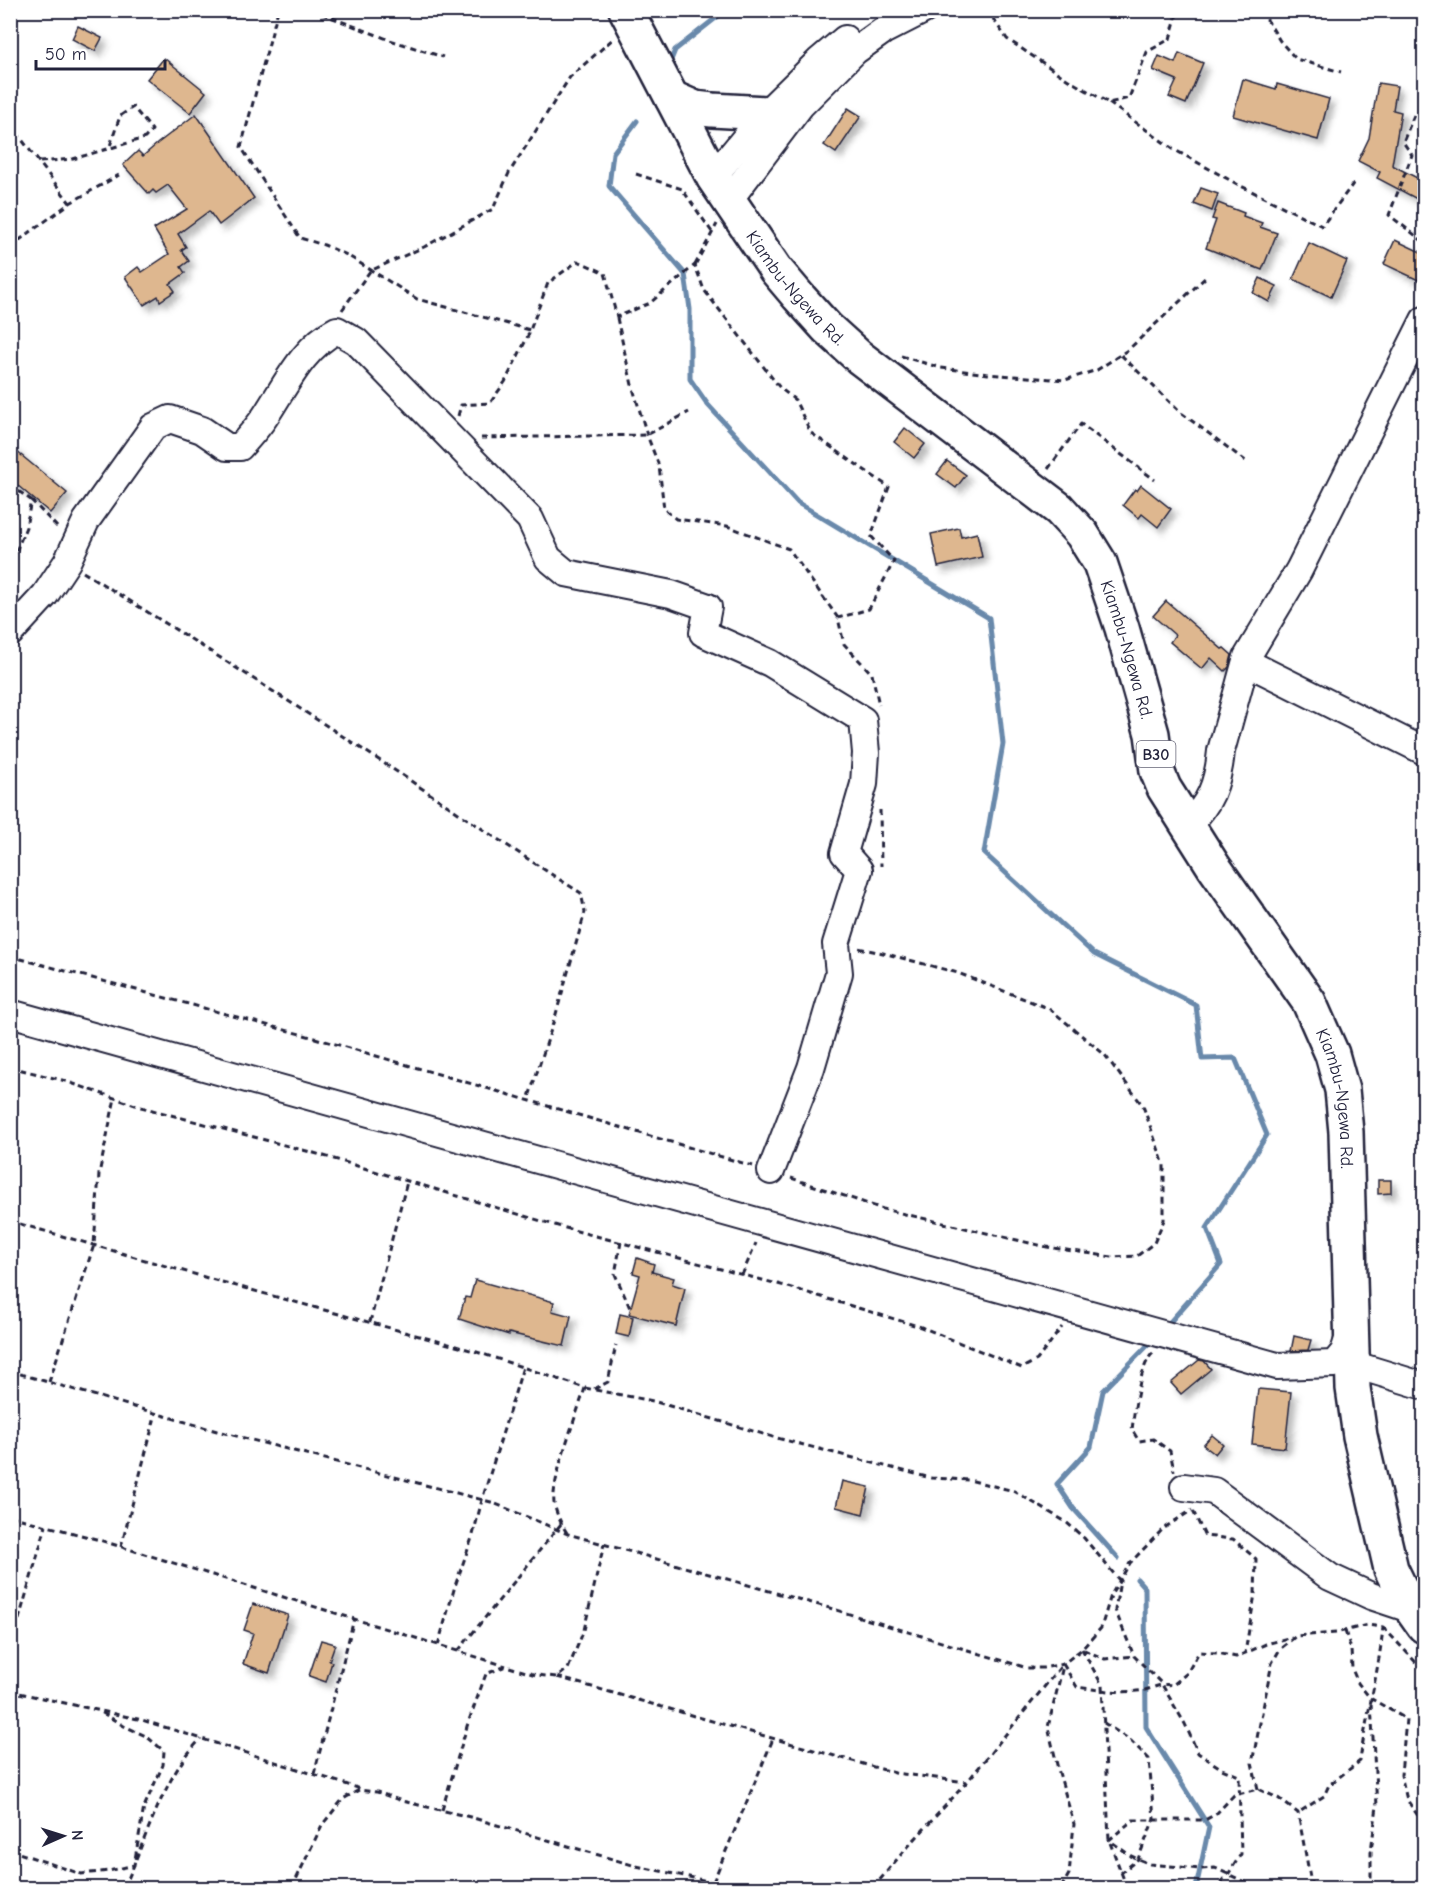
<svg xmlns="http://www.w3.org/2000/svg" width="1435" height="1899" font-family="'Comic Neue',sans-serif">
	<defs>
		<filter id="shadow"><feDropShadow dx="5.5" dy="5.5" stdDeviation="3" flood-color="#0004"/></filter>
	</defs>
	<rect width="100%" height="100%" fill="#fff"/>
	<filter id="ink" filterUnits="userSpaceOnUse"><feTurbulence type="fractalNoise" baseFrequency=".0167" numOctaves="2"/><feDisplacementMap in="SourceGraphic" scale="12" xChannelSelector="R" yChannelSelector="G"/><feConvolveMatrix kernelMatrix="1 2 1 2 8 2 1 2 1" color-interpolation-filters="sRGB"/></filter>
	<g filter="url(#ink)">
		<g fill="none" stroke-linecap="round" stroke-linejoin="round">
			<g stroke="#6989ab" stroke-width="5">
				<polyline points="671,60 675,50 726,10"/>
				<polyline points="637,121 613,153 609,186 685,274 690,309 690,379 708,405 798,503 989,618 1003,744 984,853 1094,954 1196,1005 1202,1059 1235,1058 1267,1135 1207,1228 1221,1264 1170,1322"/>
				<polyline points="1118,1558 1073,1508 1057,1484 1091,1447 1103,1391 1150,1343"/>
				<polyline points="1137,1579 1145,1588 1146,1727 1209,1827 1196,1888"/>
			</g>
		</g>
		<g fill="#deb78f" stroke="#22223b" stroke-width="1.5" filter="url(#shadow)">
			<polygon points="78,26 102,38 95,51 72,39"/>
			<polygon points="1179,53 1203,63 1186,104 1169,97 1177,80 1153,70 1159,56 1175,63"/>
			<polygon points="164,58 206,92 190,113 147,79"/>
			<polygon points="1243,79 1276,89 1277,84 1329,99 1318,140 1233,116"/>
			<polygon points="1378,83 1397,86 1393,110 1401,112 1392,165 1425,182 1417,199 1377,178 1380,172 1358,161 1369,138"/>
			<polygon points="848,108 861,116 836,153 824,145"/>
			<polygon points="196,114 254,198 219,225 209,211 178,234 186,247 181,250 189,261 181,267 185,273 170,284 175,291 160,301 158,296 144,305 125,277 138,267 142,272 169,254 154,229 187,209 168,185 156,193 153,190 149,194 123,165 138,151 143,156 158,143"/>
			<polygon points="1201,188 1218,194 1212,211 1194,204"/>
			<polygon points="1218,203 1244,213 1243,216 1262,223 1260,227 1277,233 1262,270 1206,248 1216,220 1212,219"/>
			<polygon points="1395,240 1425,254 1425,283 1384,264"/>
			<polygon points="1309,243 1347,261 1331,297 1293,279"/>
			<polygon points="1260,278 1277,286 1269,302 1253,293"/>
			<polygon points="905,428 925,444 914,458 894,442"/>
			<polygon points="10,446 67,493 50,513 10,479"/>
			<polygon points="947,461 966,475 956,488 937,474"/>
			<polygon points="1141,485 1171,509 1158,527 1142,514 1139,518 1123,505 1135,489 1137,491"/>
			<polygon points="959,528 961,537 977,533 982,557 938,567 931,534"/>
			<polygon points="1166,601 1222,649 1224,648 1232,655 1229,667 1225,671 1211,658 1202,669 1170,642 1175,635 1153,616"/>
			<polygon points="1378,1180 1391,1180 1391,1193 1378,1194"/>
			<polygon points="637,1258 654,1264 652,1272 674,1278 672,1284 685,1288 676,1326 629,1314 640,1275 633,1273"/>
			<polygon points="475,1280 554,1302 552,1311 571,1316 564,1346 509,1333 509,1335 459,1319 465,1297 470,1298"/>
			<polygon points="620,1314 633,1317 629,1337 616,1334"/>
			<polygon points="1294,1336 1311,1340 1308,1350 1291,1351"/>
			<polygon points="1199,1360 1204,1361 1211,1369 1181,1394 1171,1383"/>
			<polygon points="1258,1389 1291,1392 1285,1448 1252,1444"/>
			<polygon points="1212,1435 1223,1444 1215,1454 1203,1445"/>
			<polygon points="842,1481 869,1487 863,1514 836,1507"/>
			<polygon points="253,1604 288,1615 269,1673 243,1664 253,1633 244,1630"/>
			<polygon points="321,1640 335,1644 329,1661 332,1662 326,1682 309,1676"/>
		</g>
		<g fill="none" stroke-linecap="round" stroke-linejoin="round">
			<g stroke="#22223b" stroke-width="30">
				<g id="minor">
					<polyline points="713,177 766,113 819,61 845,39"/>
					<polyline points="729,200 801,105 855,51 883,31 924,10"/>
					<path d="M10,633L45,595L67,562L86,521L153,427L170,419L202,430L227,447H240C249,437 259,426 266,415C286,385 303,347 337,330L356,341L530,519L548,558L566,573L671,594L708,607L703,633L770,663L863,720L866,753L864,784L844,853L859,870L836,944L839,973L811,1068L771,1171"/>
					<polyline points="1246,662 1424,751"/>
					<path d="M1187,826C1210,804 1218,784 1221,751L1247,657L1299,570L1424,320"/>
					<polyline points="10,1013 1277,1366 1334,1364 1344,1352 1351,1330"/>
					<polyline points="1352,1364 1424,1386"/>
					<polyline points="1184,1487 1214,1491 1330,1577 1371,1596 1413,1610"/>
				</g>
			</g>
			<g stroke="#22223b" stroke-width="38">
				<g id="highway">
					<path id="s1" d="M626,10L713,177L776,270L798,296L827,328L859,357L1059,509L1082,534L1100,563L1122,628L1152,734L1157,771L1164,788L1214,867L1309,1002L1332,1054L1342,1090L1346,1132L1353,1388L1360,1436L1391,1569L1407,1602L1424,1626"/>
					<polyline points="672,98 695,108 712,110 766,113"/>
				</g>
			</g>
			<g stroke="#22223b" stroke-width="3" stroke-dasharray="6 4.5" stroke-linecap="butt">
				<polyline points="278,10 241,147 300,238 324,245 347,255 417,299 530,330"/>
				<polyline points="312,10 390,40 443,57"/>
				<polyline points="987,10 1007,39 1070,81 1109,103 1129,98 1147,52 1170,39 1178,10"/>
				<polyline points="1261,10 1280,41 1296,59 1341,72"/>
				<polyline points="1109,103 1173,149 1237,184 1322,226 1355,181"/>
				<polyline points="1414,115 1403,142 1412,155 1389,215 1424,242"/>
				<polyline points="10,124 70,203"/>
				<polyline points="40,162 73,159 145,138 152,130 133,107 120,116 109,149"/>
				<polyline points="636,174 682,189 712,232"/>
				<polyline points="10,247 70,203 119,175"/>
				<polyline points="695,265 717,224"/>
				<polyline points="342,310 370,271 424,247 493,209 509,173 570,77 614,38"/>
				<polyline points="617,318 632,385 647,435 659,466 664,509 676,519 727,526 789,549 838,618 844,644 872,674 879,705"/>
				<polyline points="1121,355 1180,412 1247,462"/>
				<polyline points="901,356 941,368 988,374 1065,380 1097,370 1129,349 1206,277"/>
				<polyline points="458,416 461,405 490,403 505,382 527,338 548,283 578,261 605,273 617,317 650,303 695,265 704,290 780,388 795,400 811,433 889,487 871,536 894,561 869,609 838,618"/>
				<polyline points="481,438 647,435 689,412"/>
				<polyline points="1048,469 1081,424 1155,480"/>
				<polyline points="10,485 31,500 26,527 10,566"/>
				<polyline points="31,500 59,529"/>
				<path d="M83,572C174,628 264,685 353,743C429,792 504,845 581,893L585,912L556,1014L528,1100"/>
				<polyline points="880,810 881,866"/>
				<polyline points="10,956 315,1038 753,1166"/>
				<polyline points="10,1067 62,1080 141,1107 314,1153 558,1226 785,1286 921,1327 1022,1368 1037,1360 1062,1327"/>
				<polyline points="791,1178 883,1209 1047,1247 1112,1257 1137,1256 1154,1243 1164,1220 1164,1165 1143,1106 1105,1055 1050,1009 958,973 883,953 858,948"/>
				<path d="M10,1221L211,1279L474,1351L585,1388C577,1414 551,1479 554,1503C556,1513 561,1524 567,1533"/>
				<polyline points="621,1242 615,1274 630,1308"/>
				<polyline points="742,1275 756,1243"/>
				<polyline points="370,1322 407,1182"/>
				<path d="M1153,1353C1140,1364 1134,1412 1132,1430L1139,1441L1153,1439L1170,1451L1174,1471"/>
				<polyline points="10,1371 217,1431 491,1502 568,1534 833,1609 1027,1668 1043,1668 1063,1664 1082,1649 1101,1628 1111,1595 1130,1563 1164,1528 1192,1510"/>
				<polyline points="49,1382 94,1245 99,1174 115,1098"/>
				<polyline points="585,1388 653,1401 773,1437 931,1478 969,1480 1014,1491 1066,1522 1084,1538 1120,1581 1115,1610 1134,1656 1161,1683 1185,1724 1198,1753 1222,1769 1239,1776 1241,1854 1229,1873 1215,1888"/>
				<polyline points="594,1389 608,1382 616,1345"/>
				<polyline points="1193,1511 1205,1536 1233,1539 1256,1559 1255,1594 1245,1653"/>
				<polyline points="10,1516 96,1539 506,1666"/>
				<polyline points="121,1547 156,1413"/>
				<polyline points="1383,1627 1424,1671"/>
				<polyline points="1345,1631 1351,1649 1352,1669 1358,1683 1370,1698"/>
				<polyline points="438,1645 455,1586 473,1535 482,1500 523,1367"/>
				<polyline points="1082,1649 1102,1685 1109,1840 1127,1888"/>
				<polyline points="10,1650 46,1526"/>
				<polyline points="1084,1650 1105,1659 1134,1656"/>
				<polyline points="458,1651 561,1524"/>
				<path d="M1063,1664L1077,1687C1099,1690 1123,1694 1145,1690C1157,1687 1159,1683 1173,1685L1187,1673L1199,1652L1217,1653L1236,1657L1266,1644L1292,1637"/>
				<polyline points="557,1677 895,1773 967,1782"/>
				<polyline points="10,1691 142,1720 361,1789"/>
				<polyline points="1370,1698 1406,1719 1401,1775 1407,1800 1421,1820 1423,1807 1424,1807"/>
				<polyline points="1371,1704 1377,1806 1371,1851 1371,1888"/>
				<polyline points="1104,1723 1130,1740 1149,1759 1154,1819 1138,1859 1121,1873"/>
				<polyline points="314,1774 354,1619"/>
				<path d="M1258,1789L1252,1763L1272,1663L1280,1649L1296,1636L1336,1633L1367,1625L1383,1627C1379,1672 1366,1716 1360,1761L1329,1785L1324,1796L1298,1813"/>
				<polyline points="442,1810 468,1723 486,1674 506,1666 536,1675 557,1677 568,1669 584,1630 604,1544"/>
				<polyline points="10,1850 81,1874 109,1871 134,1865 144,1807 163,1765 164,1751 146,1736 124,1726 101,1712"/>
				<path d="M136,1859C152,1820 170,1769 201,1739"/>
				<polyline points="713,1882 773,1739"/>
				<polyline points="124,1888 134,1865"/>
				<polyline points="292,1888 322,1825 343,1799 359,1790 377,1792 402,1801 470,1817 636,1866 713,1882 735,1888"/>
				<polyline points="873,1888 904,1851 967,1782 1062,1665"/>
				<polyline points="1061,1888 1069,1874 1074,1824 1058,1769 1048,1727 1063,1666"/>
				<polyline points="1285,1888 1281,1884 1258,1888 1215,1868 1200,1869 1150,1864 1131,1856 1109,1840 1133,1820 1205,1820 1216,1814 1234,1795 1258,1789 1278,1798 1298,1813 1312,1888"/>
				<polyline points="1416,1888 1424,1871"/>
			</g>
			<use href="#minor" stroke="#fff" stroke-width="26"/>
			<use href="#highway" stroke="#fff" stroke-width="33"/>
		</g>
	</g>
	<g text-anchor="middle" stroke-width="5" stroke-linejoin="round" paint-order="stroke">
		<rect fill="#fff" stroke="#646476" stroke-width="1.5" x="1136.5" y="741" width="39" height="26" rx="4.5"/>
		<g font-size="16" font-weight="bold" fill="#22223b">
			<text x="1156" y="760">B30</text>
		</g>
		<g font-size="18" fill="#22223b" stroke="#fff">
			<text dy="6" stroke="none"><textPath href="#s1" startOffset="327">Kiambu-Ngewa Rd.</textPath></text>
			<text dy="6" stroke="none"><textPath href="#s1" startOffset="831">Kiambu-Ngewa Rd.</textPath></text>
			<text dy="6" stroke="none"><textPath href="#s1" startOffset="1335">Kiambu-Ngewa Rd.</textPath></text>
		</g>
	</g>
	<rect width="1435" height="1899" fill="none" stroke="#fff" stroke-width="36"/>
	<rect x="18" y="18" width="1399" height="1863" fill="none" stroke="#22223b" stroke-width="2" filter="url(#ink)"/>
	<g transform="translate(63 1836) rotate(87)" stroke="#ffffff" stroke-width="4.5" paint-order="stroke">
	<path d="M0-4.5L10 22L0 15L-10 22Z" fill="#22223b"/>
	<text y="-9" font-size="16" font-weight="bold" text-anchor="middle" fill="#22223b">N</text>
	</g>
	<path d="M36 60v9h129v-9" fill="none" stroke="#22223b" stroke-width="3"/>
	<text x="45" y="60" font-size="18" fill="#22223b" stroke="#ffffff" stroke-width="4.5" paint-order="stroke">50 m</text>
</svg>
